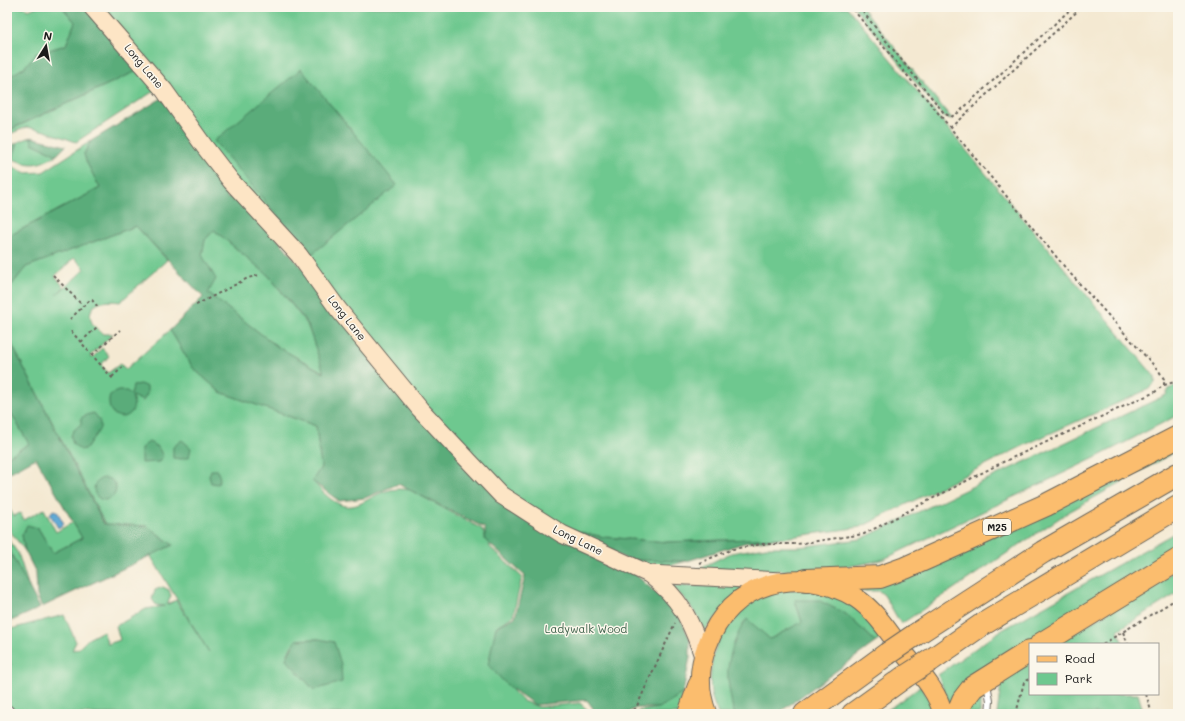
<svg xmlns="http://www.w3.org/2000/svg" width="1185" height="721" font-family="Mali,sans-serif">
	<rect width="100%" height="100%" fill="#fbf7ec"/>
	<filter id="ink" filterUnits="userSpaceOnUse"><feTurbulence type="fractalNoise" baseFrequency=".025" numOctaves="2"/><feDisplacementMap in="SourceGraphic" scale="8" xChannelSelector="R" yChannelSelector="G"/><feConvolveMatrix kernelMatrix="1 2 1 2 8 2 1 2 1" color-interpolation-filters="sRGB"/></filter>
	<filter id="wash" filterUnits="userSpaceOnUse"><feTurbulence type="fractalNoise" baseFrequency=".012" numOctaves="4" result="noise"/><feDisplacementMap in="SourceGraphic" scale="16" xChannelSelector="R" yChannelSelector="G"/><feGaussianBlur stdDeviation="0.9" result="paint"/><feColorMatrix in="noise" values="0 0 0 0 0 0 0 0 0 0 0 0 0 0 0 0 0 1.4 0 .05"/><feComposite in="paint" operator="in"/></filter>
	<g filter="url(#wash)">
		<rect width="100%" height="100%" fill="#f4e9d2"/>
		<g fill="#6ec88f" stroke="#457256" fill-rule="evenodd">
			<polygon points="11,7 25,7 28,10 36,7 62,7 75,22 66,45 35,54 25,67 7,78 7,21"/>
			<polygon points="96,7 847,7 1155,377 1155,383 1149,389 1029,443 861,527 783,538 667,542 604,537 565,529 525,505 488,473 427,408 209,148"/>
			<polygon points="854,7 862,7 952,119 944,117"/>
			<polygon points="141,69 157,89 76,142 45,131 27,127 12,133 10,130"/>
			<path d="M31,137L32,143L57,155C39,165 32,167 13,159L18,142Z"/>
			<polygon points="91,141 84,154 86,161 100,188 7,237 7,164 26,173 43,172"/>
			<path d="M136,226L167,260L120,302C103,299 83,304 93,325L103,334H113L90,356L92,358L102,348L109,356L101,365L108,373L120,364L126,369L170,330L193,368L220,392L316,426L321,467L313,481C359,537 363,481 410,490L482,529L490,547L522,577L513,616L496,627L509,687L523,701L539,707L580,703L592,714H16L7,704V667L11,665L7,654V630L64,615L76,642L72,650L78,649L88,639L103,631L108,644L120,640L116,626L146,609L165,606L156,605L152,599L155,590L163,587L169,590L171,596L167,605L176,600L209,652L150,555L173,545L147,526L105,524L7,335V291L26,267ZM74,258L85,269L56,295L64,287L55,276ZM319,639L286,659C295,636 295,640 319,639Z"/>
			<polygon points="214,230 269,276 307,324 325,373 278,347 207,293 202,255 205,240"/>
			<path d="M1178,384V415L1097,457L884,559C827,575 757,570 698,569L731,553L766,547H799L861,539L1166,395L1169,389Z"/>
			<polygon points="7,406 29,444 7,457"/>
			<polygon points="1178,443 1178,450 1067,513 901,624 884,595 879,591 859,591 853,586"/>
			<polygon points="7,505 14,516 20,513 24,520 44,509 56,532 73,522 82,538 53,553 38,528 22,535 25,551 7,527"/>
			<polygon points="1178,531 1178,550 1008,656 951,709 938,675 997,633"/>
			<polygon points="7,538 18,553 30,590 7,546"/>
			<polygon points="628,560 687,561 659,568"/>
			<polygon points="1178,569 1178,593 1118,630 1123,644 1056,644"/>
			<path d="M671,586H745L704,631C695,610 688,601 671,586Z"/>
			<path d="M781,589L826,590L851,603L884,636L876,642L846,614L795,600L802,622L770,639L746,620L742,625L733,710L735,714H718C716,708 712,700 711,694C707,655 722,616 758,597C764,593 774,591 781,589Z"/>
			<polygon points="1030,660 1030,694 1138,694 1144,714 997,714 1002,677"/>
			<polygon points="921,686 938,714 882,714"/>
			<polygon points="683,693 678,714 635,714 639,711 659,708"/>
			<polygon points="980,697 980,714 963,714 968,702"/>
		</g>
		<g fill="#5aac7a" stroke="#3b644b" fill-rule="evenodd">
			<polygon points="62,7 86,7 141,69 7,131 7,78 25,67 35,54 66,45 75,22"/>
			<polygon points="301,69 397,185 311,255 214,141"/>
			<path d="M162,98L223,182L228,199L234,193L243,198L497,498L634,573L678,613L690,639V657L683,693L659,708H636L626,714H597L587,700L535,705L509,687L488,665L496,627L515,617L525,576L485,540V528L398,484L365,498L339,501L312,481L321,467L316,426L220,392L193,368L170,330L203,297L136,226L26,267L7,291V237L100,188L86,161L84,154L91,141ZM214,230L269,276L307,323L324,373L278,347L208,293L216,279L202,255L205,240Z"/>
			<polygon points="31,137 66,146 57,155 32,143"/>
			<polygon points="18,142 13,159 7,154 7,148"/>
			<polygon points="7,335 104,524 147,526 173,545 42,607 37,596 36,573 25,551 22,535 27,525 38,528 53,553 82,538 36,458 7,474 7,457 29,444 7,406"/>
			<path d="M140,384L147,387V394L143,401L132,396C142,424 102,424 110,395L118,391H127L131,395L133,386Z"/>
			<path d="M94,413C109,430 93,433 87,448L81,450L73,444L71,436L73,431L81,424V418L86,415Z"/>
			<polygon points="182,440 191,448 189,457 182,459 173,458 173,447"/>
			<polygon points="149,442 158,447 163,456 159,462 141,463 141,448"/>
			<polygon points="211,470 217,470 220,478 218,484 211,483 209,476"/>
			<circle cx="105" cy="489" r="11"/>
			<polygon points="565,529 604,537 667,542 783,538 744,543 687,561 628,560"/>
			<polygon points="7,546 40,608 7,623"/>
			<path d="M795,600H818L846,614L876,642L777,714H735L733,710C731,700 729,689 728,679C726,661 736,633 747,619L770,639L802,622Z"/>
			<polygon points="319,639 334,642 341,664 342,682 314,690 286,659 296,640"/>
		</g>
		<polygon fill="#5ca7d4" stroke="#3c6278" points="53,510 57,511 64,524 58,528 50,514"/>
	</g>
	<g filter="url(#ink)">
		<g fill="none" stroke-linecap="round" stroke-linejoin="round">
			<g stroke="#68645c" stroke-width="8">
				<polyline id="lane" points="987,683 990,701 989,714"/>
			</g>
			<g stroke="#68645c" stroke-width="14">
				<polyline id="street" points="7,711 9,714"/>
			</g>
			<g stroke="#68645c" stroke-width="19">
				<g id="secondary">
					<path d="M92,7L164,90L204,146L231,181L299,255L338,309L420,409L501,495L562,534L649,574C681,599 690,619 703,656"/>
					<polyline points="649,574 783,581"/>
				</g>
			</g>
			<g stroke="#68645c" stroke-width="21">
				<path id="primary" d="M707,714C698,691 698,669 707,646C729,582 800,563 856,598C876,611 890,634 904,653C918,671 938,691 943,714"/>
			</g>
			<g stroke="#68645c" stroke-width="24">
				<g id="highway">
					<polyline points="806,580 880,577 905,568 1046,505 1178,437"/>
					<polyline points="915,635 1043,552 1178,474"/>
					<polyline points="1041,644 1178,560"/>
					<polyline points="931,660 980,626 1178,507"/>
					<polyline points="689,714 699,686"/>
					<polyline points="805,714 887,654"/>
					<polyline points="853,714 903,678"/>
					<polyline points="957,714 963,700 973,687 1030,651"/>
				</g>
			</g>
			<g stroke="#68645c" stroke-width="2" stroke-dasharray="3 3" stroke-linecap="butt">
				<polyline points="859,7 944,113 951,117 958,113 1073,7"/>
				<polyline points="950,128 1082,7"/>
				<polyline points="53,275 83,306"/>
				<polyline points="196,305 248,278 259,275"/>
				<polyline points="70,319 91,299 99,308"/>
				<polyline points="71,331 114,380"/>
				<polyline points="81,342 98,326"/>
				<polyline points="92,355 120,330"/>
				<polyline points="112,377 123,367"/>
				<polyline points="1164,385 1178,381"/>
				<polyline points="699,563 733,549 762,544 797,544 864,534 1003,462 1155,392 1164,385 1164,379 1159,371 1068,271 851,7"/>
				<polyline points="1123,632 1128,644"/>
				<polyline points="1103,644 1178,598"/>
				<polyline points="1146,694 1152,714"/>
				<polyline points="629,714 636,708 675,623"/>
				<polyline points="1016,714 1024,682 1030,679"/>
			</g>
			<use href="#lane" stroke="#fff" stroke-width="6"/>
			<use href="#street" stroke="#fff" stroke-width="12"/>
			<use href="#secondary" stroke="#fde5c5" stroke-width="17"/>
			<use href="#primary" stroke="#fbbd6e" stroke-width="19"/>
			<use href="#highway" stroke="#fbbd6e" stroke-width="22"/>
			<g stroke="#68645c" stroke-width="24" stroke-linecap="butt">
				<g id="highway-bridge">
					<polyline points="887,654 915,635"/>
					<polyline points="903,678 931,660"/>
				</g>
			</g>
			<use href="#highway-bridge" stroke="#fbbd6e" stroke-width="22"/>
		</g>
	</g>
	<g text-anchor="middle" stroke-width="3" stroke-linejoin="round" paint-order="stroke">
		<rect fill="#fbf7ec" stroke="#5f5e5a" stroke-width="1" x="983" y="519" width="28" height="16" rx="3"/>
		<g font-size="10" font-weight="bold" fill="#1c1c1c">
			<text x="997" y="531">M25</text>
		</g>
		<g font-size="11" fill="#1c1c1c" stroke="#fbf7ec">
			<text transform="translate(144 66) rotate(50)" y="4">Long Lane</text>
			<text transform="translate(347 318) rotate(52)" y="4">Long Lane</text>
			<text transform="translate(578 540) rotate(26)" y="4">Long Lane</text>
		</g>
		<g font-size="11" fill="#3d614a" stroke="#fbf7ec">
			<text x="586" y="633">Ladywalk Wood</text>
		</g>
	</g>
	<rect width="1185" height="721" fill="none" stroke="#fbf7ec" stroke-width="24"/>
	<rect x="1029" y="643" width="130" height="52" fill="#fbf7ec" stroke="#a29f99"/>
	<rect x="1037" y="656" width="20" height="6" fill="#fbbd6e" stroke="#a29f99"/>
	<text x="1065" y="663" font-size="12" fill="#1c1c1c">Road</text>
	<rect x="1037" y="673" width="20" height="12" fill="#6ec88f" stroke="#a29f99"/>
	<text x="1065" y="683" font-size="12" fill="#1c1c1c">Park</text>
	<g transform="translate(46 46) rotate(11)" stroke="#fbf7ec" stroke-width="3" paint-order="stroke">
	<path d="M0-3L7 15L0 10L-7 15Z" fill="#1c1c1c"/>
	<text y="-6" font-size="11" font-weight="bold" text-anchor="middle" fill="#1c1c1c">N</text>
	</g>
</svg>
